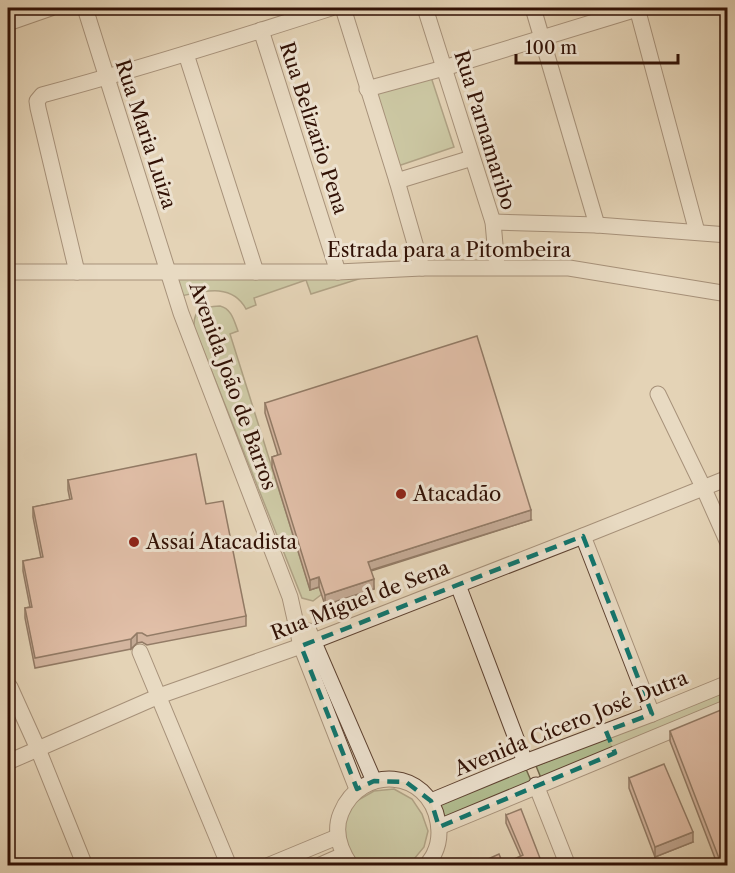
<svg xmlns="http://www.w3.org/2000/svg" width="735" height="873" font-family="'Libre Caslon Text',serif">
	<rect width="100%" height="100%" fill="#e4d3b6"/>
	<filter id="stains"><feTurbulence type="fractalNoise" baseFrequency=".00333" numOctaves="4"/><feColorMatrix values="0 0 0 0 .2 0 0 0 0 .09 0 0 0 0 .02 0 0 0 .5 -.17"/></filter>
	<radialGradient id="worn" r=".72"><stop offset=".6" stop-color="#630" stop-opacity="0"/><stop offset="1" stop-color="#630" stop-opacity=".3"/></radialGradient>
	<g fill="#b1bd90" stroke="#71674a" stroke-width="1.5">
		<polygon points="431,77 454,147 395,167 373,94"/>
		<path d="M368,276L311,294L306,280L254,298L256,305L246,309C232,283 204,291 181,296L175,280L178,277Z"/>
		<path d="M220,306C232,309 234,321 238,331L230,334L310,589L319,587L322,594L313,601L302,598L194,327C193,308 204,307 220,306Z"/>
		<polygon points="727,688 727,703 541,778 536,766"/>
		<polygon points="526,769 532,783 443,819 436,804"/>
		<polygon points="394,789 412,799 422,814 428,831 424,847 410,864 406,866 364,865 359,863 351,855 343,833 344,819 353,803 374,791"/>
	</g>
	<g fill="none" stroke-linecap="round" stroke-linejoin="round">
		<g stroke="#5e4231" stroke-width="17">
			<g id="minor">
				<polyline points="85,8 181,313 290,597 301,646 357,789"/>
				<polyline points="343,8 397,181 422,268"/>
				<polyline points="425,8 493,222 497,267"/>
				<polyline points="533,8 597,225"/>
				<polyline points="637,8 697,232"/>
				<polyline points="8,23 51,8"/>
				<polyline points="261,30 338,272"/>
				<polyline points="186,54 256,272"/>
				<polyline points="367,89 444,68 640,8"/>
				<polyline points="397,181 472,158"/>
				<polyline points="493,222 597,225 728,235"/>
				<polyline points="8,272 338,272 422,268 569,268 728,294"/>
				<path d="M77,272L38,108L37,101L42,95C139,69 235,39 331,8"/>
				<polyline points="658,394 704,489 728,543"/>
				<polyline points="583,536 652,714"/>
				<polyline points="458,585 525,762"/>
				<polyline points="309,631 374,781"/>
				<polyline points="140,652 229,866"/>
				<polyline points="10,687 38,749 85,866"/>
				<polyline points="8,762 159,696 301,646 583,536 728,478"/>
				<polyline points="536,785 568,866"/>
				<polyline points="431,801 525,762 652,714 728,683"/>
				<polyline points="439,827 728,707"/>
				<polyline points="267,866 337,837"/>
				<polyline points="318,866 343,855"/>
				<path d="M351,866C340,850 333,832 341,813C361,764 429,769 438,822C440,833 439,844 434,854C432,858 429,862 426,866"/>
			</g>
		</g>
		<use href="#minor" stroke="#ede2d0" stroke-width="15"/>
	</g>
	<g fill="#be9083" stroke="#311105" stroke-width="1.5">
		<polygon points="265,403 531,520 371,571 374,589 325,605 319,587 310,590 272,467 272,457 278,455 265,413"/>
		<polygon points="68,480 206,504 246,616 246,626 147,645 142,642 137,643 131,649 35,668 25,618 25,608 30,607 23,571 23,561 41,558 33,517 33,507 70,500 68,490"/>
		<polygon points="670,731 728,866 718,866 670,741"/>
		<polygon points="629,778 693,842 655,857 629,788"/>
		<polygon points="506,815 543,866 486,866 486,860 503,864 521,857 506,823"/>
	</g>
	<g fill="#9b756a" stroke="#311105" stroke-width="1.5">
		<polygon points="531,510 531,520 368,571 368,562"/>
		<polygon points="319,577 319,587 310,590 310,580"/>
		<polygon points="374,579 374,589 325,605 325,595"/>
		<polygon points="137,633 137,643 131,649 131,639"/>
		<polygon points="693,832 693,842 655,857 655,847"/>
	</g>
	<g fill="#dda798" stroke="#311105" stroke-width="1.5">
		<polygon points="477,336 531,510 368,562 374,579 325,595 319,577 310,580 272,457 281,454 265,403"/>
		<polygon points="196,454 206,504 223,501 246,616 147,636 142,633 137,633 131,639 35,658 25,608 32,607 23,561 43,557 33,507 72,499 68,480"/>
		<polygon points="728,707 728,866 722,866 670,731"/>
		<polygon points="664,764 693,832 655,847 629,778"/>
		<polygon points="521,809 543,866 488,866 486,860 499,854 503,864 523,855 506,815"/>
	</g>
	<path d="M0 0H735V873H0ZM583,536L652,714L606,731L615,753L439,827L431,801L406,782L374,781L357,789L301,646Z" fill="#e4d3b6" fill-opacity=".55" fill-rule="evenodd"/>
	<path fill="none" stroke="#0f766e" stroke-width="4.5" stroke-dasharray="12 8" stroke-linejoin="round" d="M583,536L652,714L606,731L615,753L439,827L431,801L406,782L374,781L357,789L301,646Z"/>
	<g fill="#8f2418" stroke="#ede2d0" stroke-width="2">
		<circle cx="401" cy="494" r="6"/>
		<circle cx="134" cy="542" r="6"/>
	</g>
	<g text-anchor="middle" stroke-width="6" stroke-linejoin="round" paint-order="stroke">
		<g font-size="20" fill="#311105" stroke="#ede2d0">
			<text transform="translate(314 128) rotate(72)" y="7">Rua Belizario Pena</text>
			<text transform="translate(485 130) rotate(73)" y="7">Rua Parnamaribo</text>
			<text transform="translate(146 134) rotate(72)" y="7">Rua Maria Luiza</text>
			<text x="449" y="257">Estrada para a Pitombeira</text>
			<text transform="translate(233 386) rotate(70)" y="7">Avenida João de Barros</text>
			<text transform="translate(360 600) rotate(-21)" y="7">Rua Miguel de Sena</text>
			<text transform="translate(571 723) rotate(-22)" y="7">Avenida Cícero José Dutra</text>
		</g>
		<g font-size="20" fill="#311105" stroke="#ede2d0" text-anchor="start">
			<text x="413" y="501">Atacadão</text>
			<text x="146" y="549">Assaí Atacadista</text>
		</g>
	</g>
	<rect width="735" height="873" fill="none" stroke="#e4d3b6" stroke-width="30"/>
	<rect x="9" y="9" width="717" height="855" fill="none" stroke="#311105" stroke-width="3"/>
	<rect x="15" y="15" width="705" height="843" fill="none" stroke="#311105" stroke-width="1.5"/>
	<path d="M516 54v9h162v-9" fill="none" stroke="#311105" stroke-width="3"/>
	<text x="525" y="54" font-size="18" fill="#311105" stroke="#ede2d0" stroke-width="4.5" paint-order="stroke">100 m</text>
	<rect width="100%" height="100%" filter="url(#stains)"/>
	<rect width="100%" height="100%" fill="url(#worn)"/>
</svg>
